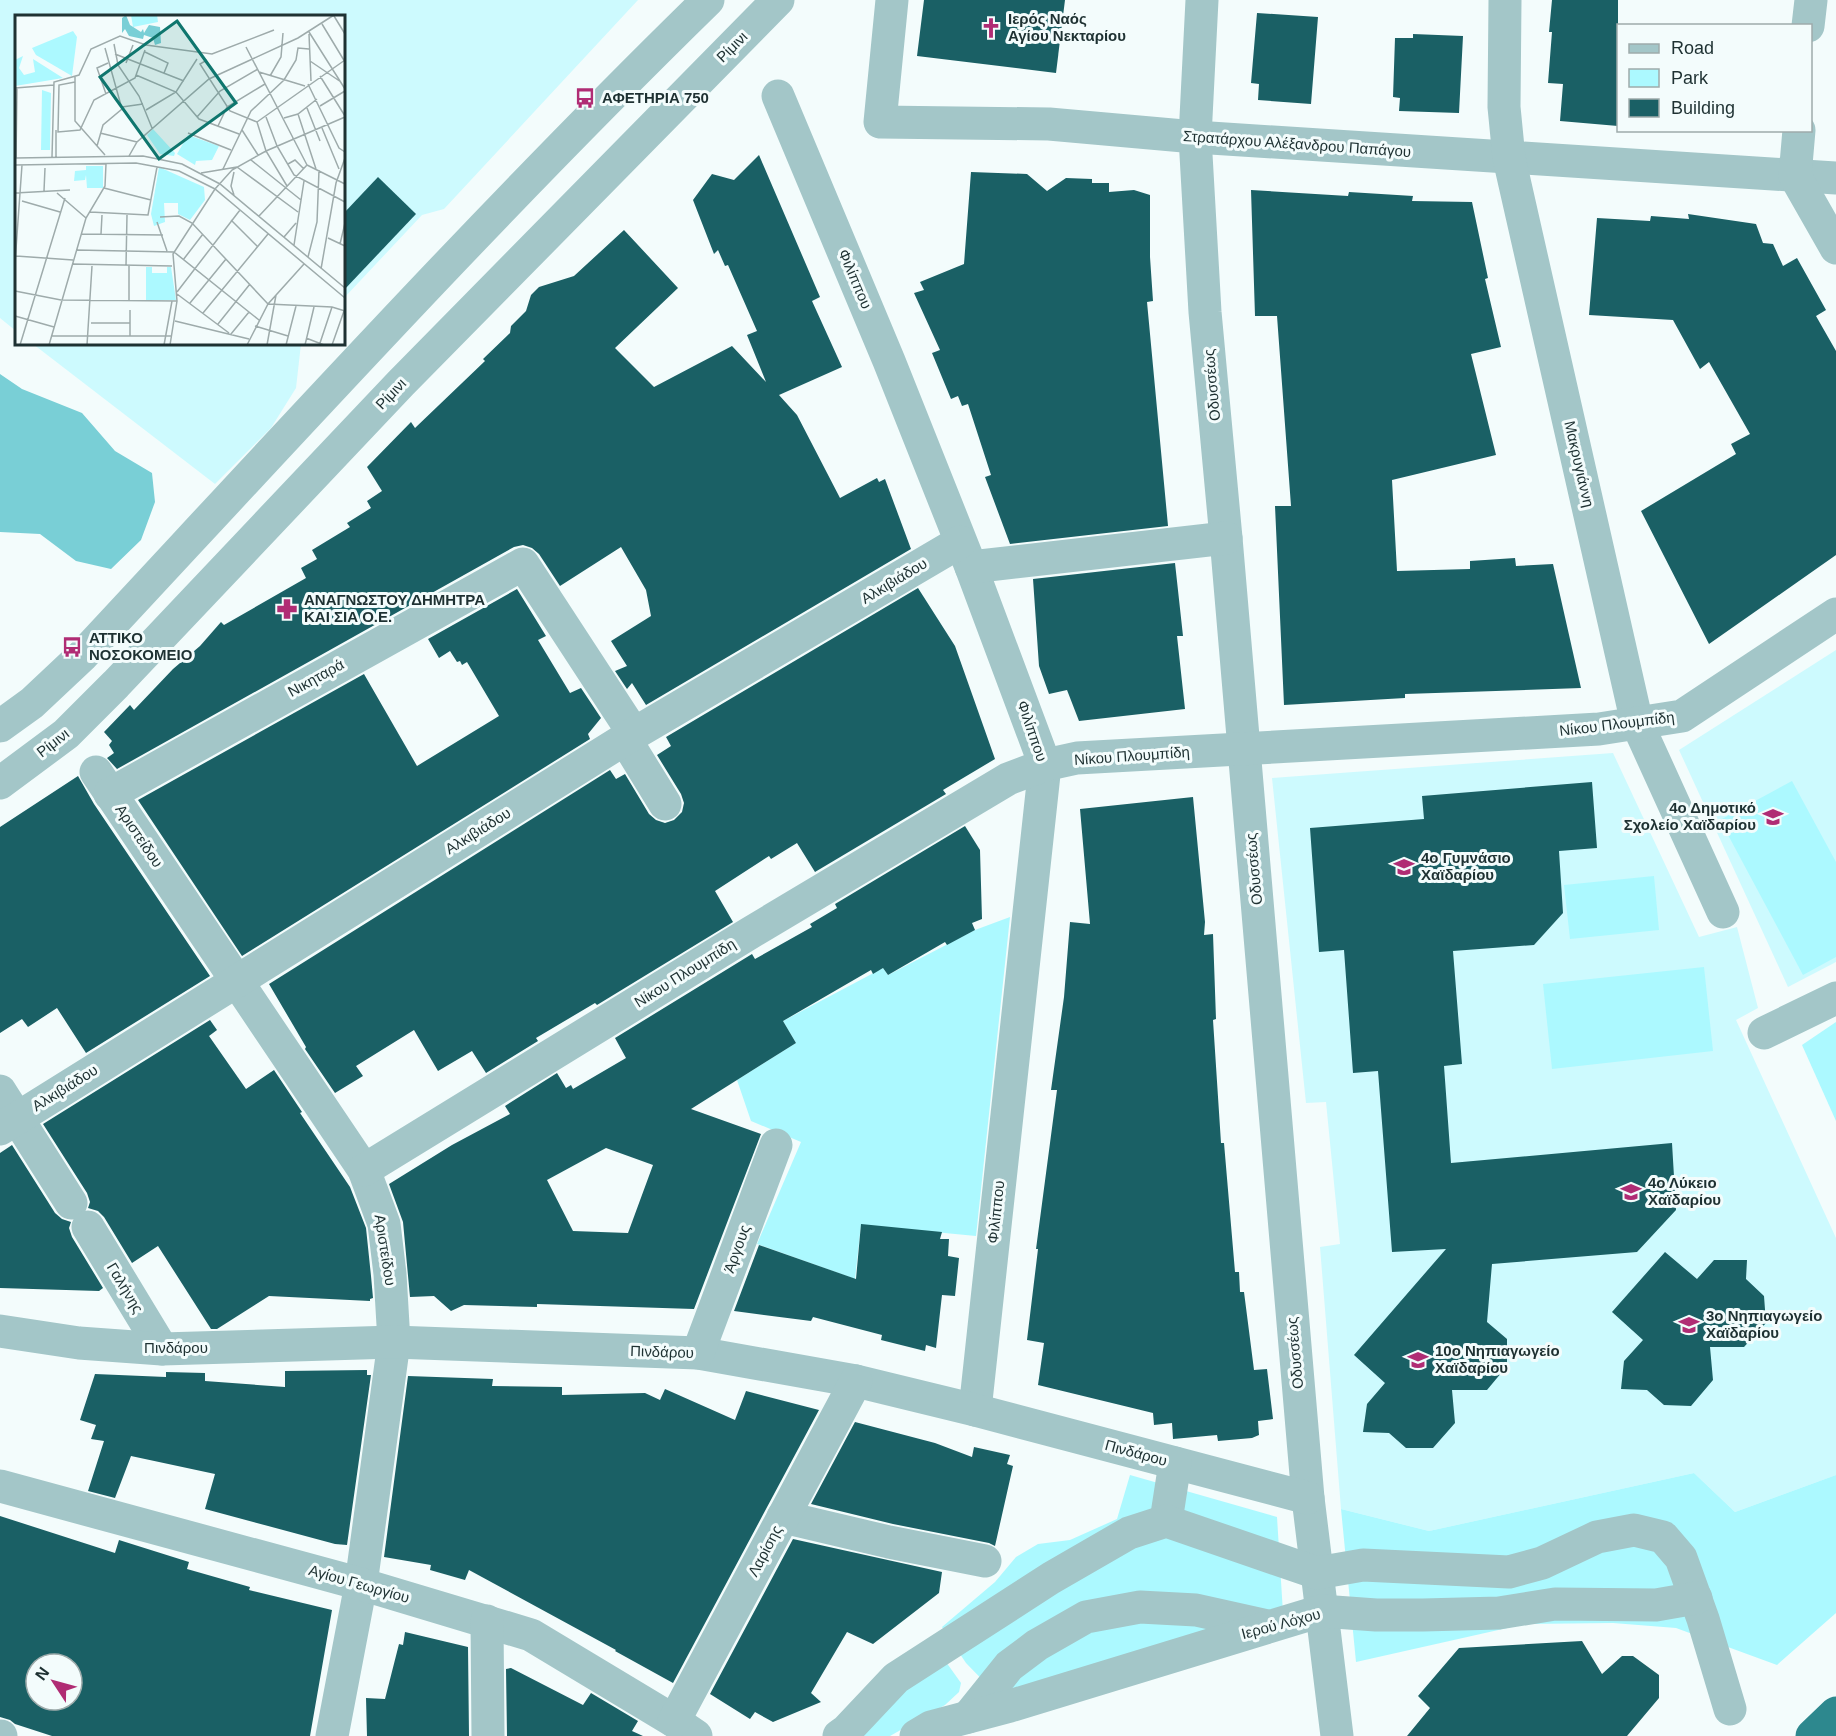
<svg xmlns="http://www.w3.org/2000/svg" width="1836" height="1736" font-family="Arial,sans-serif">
	<rect width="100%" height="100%" fill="#f3fcfc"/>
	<g fill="#cdfafe">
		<polygon points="0,0 638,0 444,209 422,215 344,298 344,16 16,16 16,331 0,318"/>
		<polygon points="33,344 301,344 296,388 271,428 215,484"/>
		<polygon points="1836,650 1836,962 1788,987 1679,750"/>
		<polygon points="1613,753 1699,937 1737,927 1758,1008 1736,1020 1836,1238 1836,1475 1735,1512 1694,1473 1429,1531 1341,1509 1320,1247 1340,1244 1326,1102 1306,1103 1272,778"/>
	</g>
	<g fill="#acf9ff">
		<polygon points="1792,781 1836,862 1836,957 1803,975 1720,820"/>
		<polygon points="1654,876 1659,930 1570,939 1564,885"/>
		<polygon points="1010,917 976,1236 861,1225 855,1279 757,1244 801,1142 751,1121 737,1080 796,1043 783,1021 883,968 888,975 975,930"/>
		<polygon points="1704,967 1713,1051 1552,1069 1543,984"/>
		<polygon points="1836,1022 1836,1121 1802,1045"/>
		<polygon points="1694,1473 1735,1512 1836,1475 1836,1613 1777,1665 1676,1628 1613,1623 1525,1624 1356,1662 1341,1509 1429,1531"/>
		<polygon points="1130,1475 1277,1517 1283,1613 1000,1698 966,1663 942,1627 995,1582 1016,1557 1038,1544 1070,1540 1117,1519"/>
		<polygon points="946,1662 961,1683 959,1692 945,1705 890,1736 854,1736 901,1686"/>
	</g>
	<polygon fill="#79cfd6" points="0,374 22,389 82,413 115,451 152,473 155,502 141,540 111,569 76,561 40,534 0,532"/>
	<g fill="#1a6065" fill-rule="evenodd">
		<polygon points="924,0 1065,0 1056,73 917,56"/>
		<polygon points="1552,0 1618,0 1618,126 1560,121 1563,84 1548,83 1552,32 1549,32"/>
		<polygon points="1257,13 1318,17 1311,104 1258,100 1259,84 1251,83"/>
		<polygon points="1413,34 1463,36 1459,113 1399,111 1400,98 1393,97 1395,38 1413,38"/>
		<polygon points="759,155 820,297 812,301 842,367 779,395 797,415 840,498 877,478 879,482 885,479 911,549 646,705 632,683 627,689 615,671 627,666 611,641 651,616 646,590 621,547 560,586 539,554 532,548 523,545 514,547 117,769 107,758 114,753 109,745 112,741 104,732 130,705 134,710 173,669 200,646 221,622 224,625 306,578 301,568 317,559 312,550 350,527 347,523 371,508 367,501 382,491 367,467 411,422 415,428 485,361 483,359 510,333 511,326 526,311 531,295 539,287 574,276 624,230 678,288 615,348 654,387 732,346 766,382 747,335 757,331 728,265 725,266 718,250 714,254 693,200 712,174 734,180"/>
		<polygon points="971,172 1027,174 1047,191 1066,178 1092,179 1092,183 1109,183 1109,192 1134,190 1150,195 1150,257 1153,301 1147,302 1168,526 1010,544 985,477 991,475 968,404 962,406 958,396 951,399 932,353 940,350 914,293 924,290 920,282 964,264"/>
		<polygon points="378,177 416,214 344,290 344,213"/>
		<polygon points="1251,190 1348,196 1349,192 1413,196 1412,201 1472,202 1488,278 1485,279 1501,347 1471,354 1496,455 1392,480 1397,571 1470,569 1470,561 1515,558 1516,566 1553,564 1581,688 1405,694 1405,698 1284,705 1275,506 1291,506 1277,316 1255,316"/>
		<polygon points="1688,214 1756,224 1763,243 1773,244 1783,266 1797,258 1826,310 1816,316 1836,351 1836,555 1709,644 1641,511 1736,454 1731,444 1750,434 1709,362 1700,369 1673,320 1589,315 1597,218 1650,221 1651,216 1689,219"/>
		<polygon points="1175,563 1183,636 1177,636 1185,709 1079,721 1067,690 1049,694 1039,666 1033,579"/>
		<polygon points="918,588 955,646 995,759 943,790 946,794 815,872 797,843 771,859 769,856 715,891 733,922 597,1005 595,1003 536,1038 538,1041 486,1073 472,1051 438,1071 414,1030 356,1066 363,1076 335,1093 305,1049 306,1047 269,984 610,770 616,779 625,774 649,814 656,820 665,823 674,820 682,812 684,803 681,794 657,755 671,746 666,737"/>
		<polygon points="517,589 546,636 538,640 570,693 581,688 601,718 588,734 590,739 242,956 138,800 364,674 417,766 499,716 467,662 462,665 460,661 457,662 450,651 439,658 428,639"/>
		<polygon points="78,776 94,804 210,976 86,1053 57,1008 28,1027 22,1019 0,1033 0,827"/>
		<polygon points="1592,782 1597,848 1559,851 1563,913 1534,945 1453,951 1462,1064 1444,1066 1451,1163 1672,1143 1676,1210 1637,1252 1492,1264 1487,1322 1507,1339 1507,1366 1487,1390 1452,1390 1455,1423 1433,1448 1406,1448 1389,1433 1363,1432 1367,1404 1385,1383 1354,1355 1446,1249 1392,1252 1378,1071 1353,1073 1344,950 1319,952 1310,828 1424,819 1422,796"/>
		<polygon points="1193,797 1205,922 1204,935 1213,934 1216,1019 1213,1020 1221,1143 1224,1143 1235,1272 1239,1272 1240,1292 1244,1292 1254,1370 1267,1369 1273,1419 1258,1421 1259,1435 1252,1438 1218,1441 1217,1435 1173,1439 1172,1423 1154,1425 1153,1413 1038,1385 1044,1343 1027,1340 1038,1249 1036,1249 1057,1090 1051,1090 1064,997 1070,922 1090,924 1080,809"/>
		<path d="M965,826L980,850L982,919L972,923L975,930L947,945L945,942L888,975L883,968L873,974L871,970L783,1021L796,1043L691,1109L761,1134L694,1309L537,1304V1307L464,1305L451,1311L434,1296L410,1297L403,1222L389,1184L452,1145L510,1114L505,1106L557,1073L566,1088L571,1085L573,1089L626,1058L615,1038L752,954L755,959L812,927L810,924L837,908L835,904ZM606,1148L653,1165L628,1233L573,1231L547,1180Z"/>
		<polygon points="210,1020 217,1030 209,1036 246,1089 274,1070 302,1112 300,1113 350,1187 366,1228 371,1276 373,1298 370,1299 370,1301 269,1296 217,1329 211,1329 158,1246 132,1263 104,1217 98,1211 88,1208 90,1202 87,1193 43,1124"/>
		<polygon points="12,1145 55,1213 62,1219 71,1222 69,1228 72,1237 103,1288 99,1291 0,1288 0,1153"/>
		<polygon points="861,1224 942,1232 940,1239 949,1239 948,1256 959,1258 955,1296 942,1295 936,1348 926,1345 925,1351 881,1340 882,1335 813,1317 811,1321 734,1311 759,1245 856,1279"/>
		<polygon points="1665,1252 1697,1279 1714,1260 1747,1260 1746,1279 1764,1296 1766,1323 1744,1347 1710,1347 1713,1380 1691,1406 1664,1405 1647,1390 1621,1389 1624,1361 1643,1340 1612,1312"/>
		<polygon points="367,1370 367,1375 371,1375 347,1545 335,1544 205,1509 215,1474 131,1456 115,1498 88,1491 104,1441 91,1439 96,1425 80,1420 95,1374 166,1377 166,1372 205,1373 205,1381 285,1387 285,1371"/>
		<polygon points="408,1376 493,1379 492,1386 562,1387 562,1395 645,1393 660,1400 665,1389 735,1420 746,1391 819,1410 673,1683 615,1651 616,1650 469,1570 465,1580 430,1570 431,1565 384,1557"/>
		<polygon points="855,1422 935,1443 972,1457 974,1447 1010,1455 1007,1464 1013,1466 995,1546 989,1543 893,1524 811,1504"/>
		<path d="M0,1516L115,1553L119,1540L189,1562L187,1569L250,1587L249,1590L332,1610L310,1736H52L15,1724L10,1720L0,1717ZM36,1664H72V1700H36Z"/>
		<polygon points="793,1539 942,1572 939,1593 873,1644 847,1632 811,1693 821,1702 773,1722 755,1712 750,1719 710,1694"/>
		<polygon points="405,1632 468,1647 469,1736 367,1736 366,1698 385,1699 399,1644 403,1645"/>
		<polygon points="1582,1641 1602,1674 1622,1656 1633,1656 1659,1675 1659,1698 1627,1736 1407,1736 1430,1708 1418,1696 1459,1648"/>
		<polygon points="511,1668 583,1705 591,1693 638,1721 632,1731 643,1736 507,1736 506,1669"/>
	</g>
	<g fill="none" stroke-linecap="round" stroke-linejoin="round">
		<g stroke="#a3c6c8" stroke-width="33">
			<polyline points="892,0 880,122 1049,124 1195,137 1836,178"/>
			<polyline points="1202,0 1195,137 1205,312 1226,538 1308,1498 1337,1736"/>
			<polyline points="1505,0 1504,107 1509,158 1637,723 1723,912"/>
			<polyline points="1808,26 1811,0"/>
			<polyline points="778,96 889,361 971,567 1045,765 975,1410"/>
			<polyline points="1799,130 1795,176 1836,248"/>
			<polyline points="971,567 1226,538"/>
			<path d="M0,726L32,703L82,656C288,435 492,211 708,0"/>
			<polyline points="625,739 665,804"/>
			<polyline points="96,772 364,1170 384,1224 390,1274 394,1342 361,1584 332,1736"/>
			<polyline points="0,783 66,734 116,684 401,383 778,0"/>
			<polyline points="110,794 523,564 634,734"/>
			<polyline points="1764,1033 1836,998"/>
			<polyline points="0,1091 71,1203"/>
			<polyline points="0,1129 625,739 960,542"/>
			<polyline points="364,1170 750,933 1008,779 1045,765 1077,758 1599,729 1682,716 1836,614"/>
			<polyline points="88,1227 162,1349"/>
			<polyline points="0,1331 79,1343 162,1349 394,1342 698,1353 856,1381 975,1410 1308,1498"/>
			<polyline points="698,1353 776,1145"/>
			<polyline points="0,1486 361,1584 531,1635 674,1721 696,1736"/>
			<polyline points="783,1517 889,1542 985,1561"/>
			<polyline points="1166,1521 1175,1463"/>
			<polyline points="487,1621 488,1736"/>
			<polyline points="968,1717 1009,1666 1037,1645 1086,1617 1140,1607 1196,1610 1268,1626"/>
			<polyline points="674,1721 856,1381"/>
			<polyline points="0,1736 1,1736"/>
			<polyline points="839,1736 846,1731 896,1678 1051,1578 1129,1533 1166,1521 1317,1573 1363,1565 1509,1572 1542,1563 1597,1537 1634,1530 1663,1537 1681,1558 1703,1619 1730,1709"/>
			<polyline points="916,1736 931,1727 1010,1706 1321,1611 1376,1615 1423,1615 1499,1613 1555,1604 1656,1605 1696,1598"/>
		</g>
		<polyline stroke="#2d888e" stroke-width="33" points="1812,1736 1836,1713"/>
	</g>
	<defs>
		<g id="church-bare" transform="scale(1.62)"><path d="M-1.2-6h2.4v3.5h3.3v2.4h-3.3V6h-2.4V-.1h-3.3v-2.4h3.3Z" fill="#b02c74" stroke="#f3fcfc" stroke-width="2.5" paint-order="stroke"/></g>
		<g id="bus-bare" transform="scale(1.62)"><path d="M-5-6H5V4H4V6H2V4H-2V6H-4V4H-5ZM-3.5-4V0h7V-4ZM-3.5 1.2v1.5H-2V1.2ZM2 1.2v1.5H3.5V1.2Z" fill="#b02c74" stroke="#f3fcfc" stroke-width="2.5" paint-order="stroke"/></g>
		<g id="pharmacy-bare" transform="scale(1.62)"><path d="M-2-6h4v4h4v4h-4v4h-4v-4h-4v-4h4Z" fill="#b02c74" stroke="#f3fcfc" stroke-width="2.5" paint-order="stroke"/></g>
		<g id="school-bare" transform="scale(1.62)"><path d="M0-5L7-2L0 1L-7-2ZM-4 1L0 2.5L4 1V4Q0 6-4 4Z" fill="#b02c74" stroke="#f3fcfc" stroke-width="2.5" paint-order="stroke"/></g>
	</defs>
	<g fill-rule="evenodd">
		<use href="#church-bare" x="991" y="28"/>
		<use href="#bus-bare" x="585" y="98"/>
		<use href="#pharmacy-bare" x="287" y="609"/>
		<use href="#bus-bare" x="72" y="647"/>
		<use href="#school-bare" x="1773" y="817"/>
		<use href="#school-bare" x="1404" y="867"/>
		<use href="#school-bare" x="1631" y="1192"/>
		<use href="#school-bare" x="1689" y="1325"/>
		<use href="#school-bare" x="1418" y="1360"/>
	</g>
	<g text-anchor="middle" stroke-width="6" stroke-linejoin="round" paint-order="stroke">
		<g font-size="15" font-weight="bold" fill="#1e3132" stroke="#f3fcfc" text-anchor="start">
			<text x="1008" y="24">Ιερός Ναός<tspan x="1008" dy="17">Αγίου Νεκταρίου</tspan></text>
			<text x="602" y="103">ΑΦΕΤΗΡΙΑ 750</text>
			<text x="304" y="605">ΑΝΑΓΝΩΣΤΟΥ ΔΗΜΗΤΡΑ<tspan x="304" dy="17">ΚΑΙ ΣΙΑ Ο.Ε.</tspan></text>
			<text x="89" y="643">ΑΤΤΙΚΟ<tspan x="89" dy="17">ΝΟΣΟΚΟΜΕΙΟ</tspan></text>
			<text x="1756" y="813" text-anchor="end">4ο Δημοτικό<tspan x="1756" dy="17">Σχολείο Χαϊδαρίου</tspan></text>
			<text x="1421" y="863">4ο Γυμνάσιο<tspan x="1421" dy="17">Χαϊδαρίου</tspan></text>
			<text x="1648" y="1188">4ο Λύκειο<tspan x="1648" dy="17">Χαϊδαρίου</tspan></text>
			<text x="1706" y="1321">3ο Νηπιαγωγείο<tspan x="1706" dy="17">Χαϊδαρίου</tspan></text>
			<text x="1435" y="1356">10ο Νηπιαγωγείο<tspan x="1435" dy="17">Χαϊδαρίου</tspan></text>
		</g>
		<g font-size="15" fill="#1e3132" stroke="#f3fcfc">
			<text transform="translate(732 47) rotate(-45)" y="5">Ρίμινι</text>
			<text transform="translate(1297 144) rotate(4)" y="5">Στρατάρχου Αλέξανδρου Παπάγου</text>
			<text transform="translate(855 279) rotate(67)" y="5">Φιλίππου</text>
			<text transform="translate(1212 385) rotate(-95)" y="5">Οδυσσέως</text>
			<text transform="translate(391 394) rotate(-46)" y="5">Ρίμινι</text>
			<text transform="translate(1579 464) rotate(77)" y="5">Μακρυγιάννη</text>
			<text transform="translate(894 581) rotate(-31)" y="5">Αλκιβιάδου</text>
			<text transform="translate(316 678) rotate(-29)" y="5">Νικηταρά</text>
			<text transform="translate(1617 724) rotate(-7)" y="5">Νίκου Πλουμπίδη</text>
			<text transform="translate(1032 731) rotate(71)" y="5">Φιλίππου</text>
			<text transform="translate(53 743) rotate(-38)" y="5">Ρίμινι</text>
			<text transform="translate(1132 756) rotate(-4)" y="5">Νίκου Πλουμπίδη</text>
			<text transform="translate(478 831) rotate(-32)" y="5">Αλκιβιάδου</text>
			<text transform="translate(139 836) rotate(56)" y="5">Αριστείδου</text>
			<text transform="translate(1254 869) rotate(-95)" y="5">Οδυσσέως</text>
			<text transform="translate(685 973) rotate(-32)" y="5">Νίκου Πλουμπίδη</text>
			<text transform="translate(65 1088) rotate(-32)" y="5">Αλκιβιάδου</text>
			<text transform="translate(996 1212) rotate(-84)" y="5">Φιλίππου</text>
			<text transform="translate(737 1249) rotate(-70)" y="5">Άργους</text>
			<text transform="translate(385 1250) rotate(81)" y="5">Αριστείδου</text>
			<text transform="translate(125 1288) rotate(59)" y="5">Γαλήνης</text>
			<text x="176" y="1353">Πινδάρου</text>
			<text transform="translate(662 1352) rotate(2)" y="5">Πινδάρου</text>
			<text transform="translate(1295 1353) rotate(-95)" y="5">Οδυσσέως</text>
			<text transform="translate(1136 1453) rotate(15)" y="5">Πινδάρου</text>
			<text transform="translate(765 1551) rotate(-62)" y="5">Λαρίσης</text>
			<text transform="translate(359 1584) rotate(16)" y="5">Αγίου Γεωργίου</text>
			<text transform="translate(1281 1624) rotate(-15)" y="5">Ιερού Λόχου</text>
		</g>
	</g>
	<g transform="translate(15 15)">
		<rect width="330" height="330" fill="#f3fcfc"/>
		<path d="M116,0H142L143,7L118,12ZM58,16L62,22L57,61L21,40L17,33ZM8,41L4,53L9,60L20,57L18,44L48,63L0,71V45ZM27,75L36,78L35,135H26ZM138,114L160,138L159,141L145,139L132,120ZM173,120L204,131L197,145L181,146L180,150L162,139ZM71,151H88V173H72L71,160L70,165L59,166L60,156L71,155ZM144,152L189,172L190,185L175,205L163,199V188H149L150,207L139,211L136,199ZM131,252H137V258H152V252H156L161,285H131Z" fill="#acf9ff"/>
		<path d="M111,0L115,10L126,17L128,14L129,18L134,10L145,12L146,28L140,30L138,23L129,20L128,24L114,21L110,14L107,18V3Z" fill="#79cfd6"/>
		<path fill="none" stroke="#9eabab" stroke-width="1.5" d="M319,1L330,19M307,9L330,47M294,17L330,74M294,19L296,66M99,29L103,50L124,81L137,113M231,32L292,150M130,37L153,48L149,58M100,39L169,66M192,45L185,49L215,96L242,107M295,46L326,67M111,48L118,30M244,57L290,71M121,60L161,77L184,104L224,119M255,61L266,42L268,18M305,61L330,101M60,62V106L90,140M60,67L44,70L43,117L65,115L79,85L120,63L130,35M293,69L324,133L330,137M0,73L39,70M91,79L82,53L93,48M305,91L330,76M107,92L128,89M292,93L305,126M131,95L161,77L182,44M283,99L301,154M182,102L205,76L243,54M251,102L262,131L279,160L330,187M269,103L283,99L302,84M242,107L330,45M242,107L251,136L272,171M203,111L212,92L250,69M307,113L324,154M41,115V143M227,115L243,140M85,118L122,127M173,118L216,135M82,131L88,110L107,94L90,33M114,141L122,127L194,64L283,23L319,0M37,142L39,67L64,60L76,34L105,21L131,30L197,39L259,15M0,143L128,141L167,149L205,169L330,273M1,143L2,72M236,145L286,185M273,149L280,145L289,154M0,150L121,148L164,156L200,174L330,283M292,150L330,169M222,152L283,197M208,154L236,96L269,65L281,45L283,33L294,34M219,157L216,171L219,180M186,158L222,152M89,173L136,185M29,176L30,153M0,178L55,175M42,178L71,203M7,186L45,197M75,197L133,200L142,152M244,201L292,150M145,202L164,201L177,208L253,289M216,205L243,232M142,207L152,236M66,219L148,220M86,219L87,200M269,222L281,208M313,223L330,231M325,229L330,208M279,230L289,166M61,235L159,237L244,305M1,241L58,245M293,242L302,207L304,155M168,245L188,219M0,248L7,150M57,249L157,251M111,251L112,200M306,254L321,168L330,143M0,276L46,285L162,286M162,277L225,195M162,279L214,318M114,286V251M175,288L211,244M253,289L317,292L330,296M188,298L253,219M0,301L39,312M160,306L234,324M76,308H115M203,309L235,269M240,311L273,321M216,319L234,297M36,321H157M115,321V295M291,323L309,330M305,328L317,292M5,330L50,183M34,330L71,203L90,171L91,149M72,330L77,251M149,330L157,286M155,330L162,286L158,239L200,174L217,155L251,136L330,102M232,330L253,289L289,249M252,330L261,280M271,330L281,291M290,330L299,292M317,330L329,296"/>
		<path fill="#0f766e" fill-opacity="0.15" stroke="#0f766e" stroke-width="3" d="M162,6L221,88L144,144L85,62Z"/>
		<rect width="330" height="330" fill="none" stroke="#1e3132" stroke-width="3"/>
	</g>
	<rect x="1617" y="24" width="195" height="108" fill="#f3fcfc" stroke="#9eabab" stroke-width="1.5"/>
	<rect x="1629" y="44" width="30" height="9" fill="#a3c6c8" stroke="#9eabab" stroke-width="1.5"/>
	<text x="1671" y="54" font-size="18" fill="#1e3132">Road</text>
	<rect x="1629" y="69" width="30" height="18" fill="#acf9ff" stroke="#9eabab" stroke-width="1.5"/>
	<text x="1671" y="84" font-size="18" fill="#1e3132">Park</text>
	<rect x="1629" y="99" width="30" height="18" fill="#1a6065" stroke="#9eabab" stroke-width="1.5"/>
	<text x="1671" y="114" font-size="18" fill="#1e3132">Building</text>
	<g transform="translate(54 1682) rotate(306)"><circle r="28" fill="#f3fcfc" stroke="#9eabab" stroke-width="1.5"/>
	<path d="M0-4.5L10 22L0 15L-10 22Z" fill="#b02c74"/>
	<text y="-9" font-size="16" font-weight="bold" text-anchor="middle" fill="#1e3132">N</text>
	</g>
</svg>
